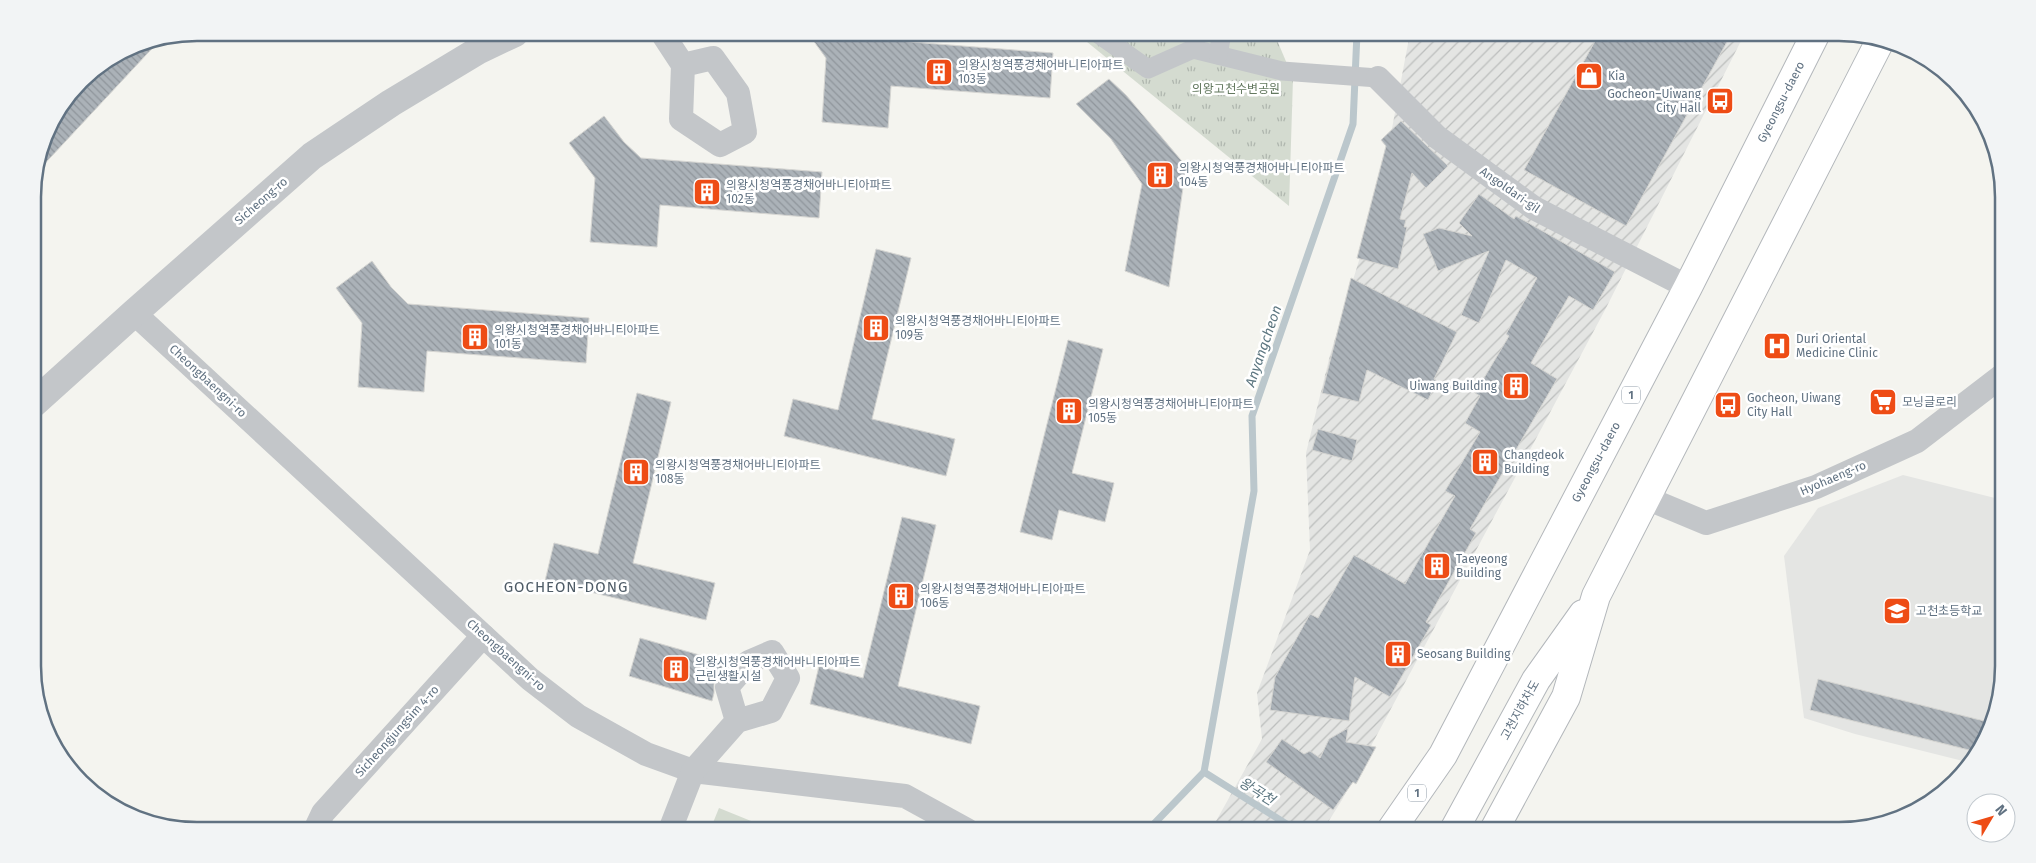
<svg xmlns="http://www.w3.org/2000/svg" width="2036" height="863" font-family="'Fira Sans','Noto Sans KR',sans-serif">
	<defs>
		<pattern id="industrial-furrows" width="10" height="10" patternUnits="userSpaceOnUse" patternTransform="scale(1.25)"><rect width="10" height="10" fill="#e4e5e3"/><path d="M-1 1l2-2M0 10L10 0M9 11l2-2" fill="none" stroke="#bcbebd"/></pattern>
		<pattern id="grass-tufts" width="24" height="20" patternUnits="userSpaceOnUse" patternTransform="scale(1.25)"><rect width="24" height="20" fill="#d4dbd0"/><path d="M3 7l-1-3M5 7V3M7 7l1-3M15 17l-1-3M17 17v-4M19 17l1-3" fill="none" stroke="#afb6ae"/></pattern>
		<pattern id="building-back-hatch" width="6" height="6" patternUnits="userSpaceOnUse" patternTransform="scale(1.25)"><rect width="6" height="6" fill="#abb2b8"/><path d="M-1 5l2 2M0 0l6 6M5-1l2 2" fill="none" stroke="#8f959b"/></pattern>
	</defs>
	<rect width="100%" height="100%" fill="#f4f4ef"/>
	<polygon fill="#e4e5e3" points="1903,475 2003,500 2003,666 1991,728 1971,763 1855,734 1804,718 1784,556 1818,508"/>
	<polygon fill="url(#industrial-furrows)" points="1410,33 1745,33 1605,310 1342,800 1323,830 1211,830 1262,739 1257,693 1310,550 1306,453 1330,355 1380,192"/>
	<polygon fill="url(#grass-tufts)" points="1076,33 1274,33 1293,78 1289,206"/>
	<polygon fill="#d4dbd0" points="719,808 773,830 710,830"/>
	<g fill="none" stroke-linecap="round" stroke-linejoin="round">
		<g stroke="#bbc7cc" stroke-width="7">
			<polyline points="1204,772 1296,830"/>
			<polyline points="1148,830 1204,772 1254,491 1252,416 1353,124 1357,33"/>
		</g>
	</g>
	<g fill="url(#building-back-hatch)" stroke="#d5d5d2">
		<polygon points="807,32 866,32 872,39 1053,53 1050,98 891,86 888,128 822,122 826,58"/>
		<polygon points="1600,32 1713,32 1728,40 1626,226 1524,170"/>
		<polygon points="160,40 36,173 50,124 88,74 135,45"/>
		<polygon points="1109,79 1126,95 1186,166 1169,287 1125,271 1142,184 1111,139 1076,104"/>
		<polygon points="604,116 624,142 641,158 822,172 819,218 660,205 657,247 590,242 595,178 569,143"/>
		<polygon points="1401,121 1448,166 1426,188 1412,173 1400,219 1406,220 1404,227 1407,227 1398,269 1357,258 1386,146 1381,140"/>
		<polygon points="1479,194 1514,219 1516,216 1615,272 1593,310 1569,296 1531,363 1557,379 1470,529 1476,533 1426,622 1431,625 1390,697 1355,677 1349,721 1270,710 1275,677 1310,614 1318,618 1354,555 1405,584 1455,496 1445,491 1480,432 1465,423 1480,396 1475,393 1509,336 1506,334 1537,278 1506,260 1479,323 1461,315 1489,251 1438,271 1423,234 1439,228 1472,236 1459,223"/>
		<polygon points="876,249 911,258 872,419 955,439 946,476 784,436 793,399 838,410"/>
		<polygon points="372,261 391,287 408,304 589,318 586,363 427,351 424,392 358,387 362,323 336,288"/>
		<polygon points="1351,278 1457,332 1434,379 1437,381 1428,400 1367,370 1359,402 1322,393"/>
		<polygon points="1068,340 1103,349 1072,473 1114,483 1105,522 1059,510 1052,540 1020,532"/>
		<polygon points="637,393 671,402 633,563 715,583 706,620 545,581 554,543 598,554"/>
		<polygon points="1318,429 1357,440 1352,461 1312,450"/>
		<polygon points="902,517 936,525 898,686 980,706 971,744 810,704 819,666 863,678"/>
		<polygon points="640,638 724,662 720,674 714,684 714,693 712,701 629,676"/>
		<polygon points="1818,679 1992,723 1991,728 1977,752 1810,710"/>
		<polygon points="1348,728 1346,742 1376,747 1356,784 1353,782 1333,810 1266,762 1282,739 1304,754 1310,751 1320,758 1329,739"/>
	</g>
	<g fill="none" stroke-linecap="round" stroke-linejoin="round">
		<g stroke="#b3b7bb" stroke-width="30">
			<g id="primary">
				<polyline points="1391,830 1443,755 1688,287 1816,33"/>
				<polyline points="1454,830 1536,680 1583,614"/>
				<polyline points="1494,830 1566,697 1596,596 1880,41"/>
			</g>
		</g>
		<g stroke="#c3c6c9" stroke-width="19">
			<polyline points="1097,33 1148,69 1193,49 1282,71 1378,78"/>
			<polyline points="1218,55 1222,33"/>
		</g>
		<g stroke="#c3c6c9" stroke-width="24">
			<polyline points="662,33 683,65 681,119 720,145 745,132 738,93 713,58 683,65"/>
			<polyline points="1378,78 1437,137 1534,208 1688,287"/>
			<polyline points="134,313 530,679 578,716 646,754 693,771 905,796 967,830"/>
			<polyline points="1646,498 1706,523 1816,487 1917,441 2003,375"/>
			<polyline points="315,830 323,813 483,636"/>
			<polyline points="670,830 693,771 737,721 771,711 788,678 772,652 749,662 727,687 737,721"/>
		</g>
		<polyline stroke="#c3c6c9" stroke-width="28" points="33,404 134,313 312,156 391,103 479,50 515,33"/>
		<use href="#primary" stroke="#fff" stroke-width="28"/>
	</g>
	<defs>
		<g id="building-square" transform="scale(1.4375)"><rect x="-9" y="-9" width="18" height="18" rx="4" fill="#ee4c15" stroke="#fff"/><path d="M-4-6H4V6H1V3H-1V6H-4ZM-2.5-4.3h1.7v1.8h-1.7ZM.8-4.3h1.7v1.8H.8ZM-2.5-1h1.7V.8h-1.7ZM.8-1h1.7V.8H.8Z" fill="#fff"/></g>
		<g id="shop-square" transform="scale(1.4375)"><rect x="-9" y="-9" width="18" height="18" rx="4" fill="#ee4c15" stroke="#fff"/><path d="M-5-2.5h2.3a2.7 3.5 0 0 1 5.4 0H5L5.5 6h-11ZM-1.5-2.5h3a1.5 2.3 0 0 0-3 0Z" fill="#fff"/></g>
		<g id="bus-square" transform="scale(1.4375)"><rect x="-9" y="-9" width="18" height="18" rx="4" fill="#ee4c15" stroke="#fff"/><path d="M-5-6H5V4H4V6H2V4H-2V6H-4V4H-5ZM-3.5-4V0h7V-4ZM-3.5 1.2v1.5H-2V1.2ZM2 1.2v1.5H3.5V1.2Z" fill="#fff"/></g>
		<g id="hospital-square" transform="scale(1.4375)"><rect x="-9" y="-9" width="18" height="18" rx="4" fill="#ee4c15" stroke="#fff"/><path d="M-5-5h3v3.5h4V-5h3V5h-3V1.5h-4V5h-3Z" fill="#fff"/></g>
		<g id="supermarket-square" transform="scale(1.4375)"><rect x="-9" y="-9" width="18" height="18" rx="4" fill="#ee4c15" stroke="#fff"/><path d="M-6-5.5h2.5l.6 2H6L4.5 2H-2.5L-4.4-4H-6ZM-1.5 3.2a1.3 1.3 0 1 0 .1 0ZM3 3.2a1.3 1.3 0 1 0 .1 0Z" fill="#fff"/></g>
		<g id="school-square" transform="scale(1.4375)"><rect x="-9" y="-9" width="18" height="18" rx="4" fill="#ee4c15" stroke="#fff"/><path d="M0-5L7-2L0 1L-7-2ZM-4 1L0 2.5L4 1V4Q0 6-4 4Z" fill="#fff"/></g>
	</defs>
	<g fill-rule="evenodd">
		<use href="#building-square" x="939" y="72"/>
		<use href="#shop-square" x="1589" y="76"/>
		<use href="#bus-square" x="1720" y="101"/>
		<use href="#building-square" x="1160" y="175"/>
		<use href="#building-square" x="707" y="192"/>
		<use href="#building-square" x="876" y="328"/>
		<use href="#building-square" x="475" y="337"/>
		<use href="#hospital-square" x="1777" y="346"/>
		<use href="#building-square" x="1516" y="386"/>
		<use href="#supermarket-square" x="1883" y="402"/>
		<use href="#bus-square" x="1728" y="405"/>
		<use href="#building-square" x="1069" y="411"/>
		<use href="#building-square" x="1485" y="462"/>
		<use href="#building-square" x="636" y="472"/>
		<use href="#building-square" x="1437" y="566"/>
		<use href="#building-square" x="901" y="596"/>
		<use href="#school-square" x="1897" y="611"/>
		<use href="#building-square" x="1398" y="654"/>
		<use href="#building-square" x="676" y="669"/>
	</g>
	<g text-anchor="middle" stroke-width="5" stroke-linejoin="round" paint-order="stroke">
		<g fill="#fff" stroke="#909ca8" stroke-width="1">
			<rect x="1622" y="386.5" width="18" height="17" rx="4"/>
			<rect x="1408" y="784.5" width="18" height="17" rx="4"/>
		</g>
		<g font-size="11" font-weight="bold" fill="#617282">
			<text x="1631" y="399">1</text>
			<text x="1417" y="797">1</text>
		</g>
		<g font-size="12" fill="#617282" stroke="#fff" text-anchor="start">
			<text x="958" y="69">의왕시청역풍경채어바니티아파트<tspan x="958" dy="14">103동</tspan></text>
			<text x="1608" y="80">Kia</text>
			<text x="1701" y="98" text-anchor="end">Gocheon―Uiwang<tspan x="1701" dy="14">City Hall</tspan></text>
			<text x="1179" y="172">의왕시청역풍경채어바니티아파트<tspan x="1179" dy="14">104동</tspan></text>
			<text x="726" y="189">의왕시청역풍경채어바니티아파트<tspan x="726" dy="14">102동</tspan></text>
			<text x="895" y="325">의왕시청역풍경채어바니티아파트<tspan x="895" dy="14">109동</tspan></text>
			<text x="494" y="334">의왕시청역풍경채어바니티아파트<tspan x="494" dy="14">101동</tspan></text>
			<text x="1796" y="343">Duri Oriental<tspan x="1796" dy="14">Medicine Clinic</tspan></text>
			<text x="1497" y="390" text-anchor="end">Uiwang Building</text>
			<text x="1747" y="402">Gocheon, Uiwang<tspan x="1747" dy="14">City Hall</tspan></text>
			<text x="1902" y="406">모닝글로리</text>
			<text x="1088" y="408">의왕시청역풍경채어바니티아파트<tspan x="1088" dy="14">105동</tspan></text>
			<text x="1504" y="459">Changdeok<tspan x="1504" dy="14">Building</tspan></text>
			<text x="655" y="469">의왕시청역풍경채어바니티아파트<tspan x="655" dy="14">108동</tspan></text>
			<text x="1456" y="563">Taeyeong<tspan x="1456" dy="14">Building</tspan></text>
			<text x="920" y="593">의왕시청역풍경채어바니티아파트<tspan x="920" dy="14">106동</tspan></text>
			<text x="1916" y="615">고천초등학교</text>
			<text x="1417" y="658">Seosang Building</text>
			<text x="695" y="666">의왕시청역풍경채어바니티아파트<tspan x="695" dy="14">근린생활시설</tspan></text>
		</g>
		<g font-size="12" fill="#647960" stroke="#fff">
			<text x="1236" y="93">의왕고천수변공원</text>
		</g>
		<g font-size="12" fill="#617282" stroke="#fff">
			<text transform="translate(1781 102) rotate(-63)" y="4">Gyeongsu-daero</text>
			<text transform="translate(1510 190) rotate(35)" y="4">Angoldari-gil</text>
			<text transform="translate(261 201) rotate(-41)" y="4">Sicheong-ro</text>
			<text transform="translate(208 381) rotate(43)" y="4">Cheongbaengni-ro</text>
			<text transform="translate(1596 462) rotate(-62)" y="4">Gyeongsu-daero</text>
			<text transform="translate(1833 478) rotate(-23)" y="4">Hyohaeng-ro</text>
			<text transform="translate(506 655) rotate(42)" y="4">Cheongbaengni-ro</text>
			<text transform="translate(1520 710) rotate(-61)" y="4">고천지하차도</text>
			<text transform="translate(397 731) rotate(-48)" y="4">Sicheongjungsim 4-ro</text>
		</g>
		<g font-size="14" font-style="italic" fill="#5c7680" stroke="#fff">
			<text transform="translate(1263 346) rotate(-71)" y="5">Anyangcheon</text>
			<text transform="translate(1257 791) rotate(32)" y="5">왕곡천</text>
		</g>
		<g font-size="15" letter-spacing="1" fill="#4f5c67" stroke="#fff">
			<text x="566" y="592">GOCHEON-DONG</text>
		</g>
	</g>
	<path d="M0 0H2036V863H0ZM197 41H1839A156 156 0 0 1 1995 197V666A156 156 0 0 1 1839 822H197A156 156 0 0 1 41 666V197A156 156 0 0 1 197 41Z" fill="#f2f4f5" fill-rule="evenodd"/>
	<path fill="none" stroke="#617282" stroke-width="2.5" d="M197 41H1839A156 156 0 0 1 1995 197V666A156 156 0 0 1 1839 822H197A156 156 0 0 1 41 666V197A156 156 0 0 1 197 41Z"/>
	<g transform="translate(1991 818) rotate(52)"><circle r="24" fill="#ffffff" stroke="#c0c7cd"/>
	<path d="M0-4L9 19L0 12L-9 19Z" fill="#ee4c15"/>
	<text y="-8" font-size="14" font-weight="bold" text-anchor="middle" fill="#617282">N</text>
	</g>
</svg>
